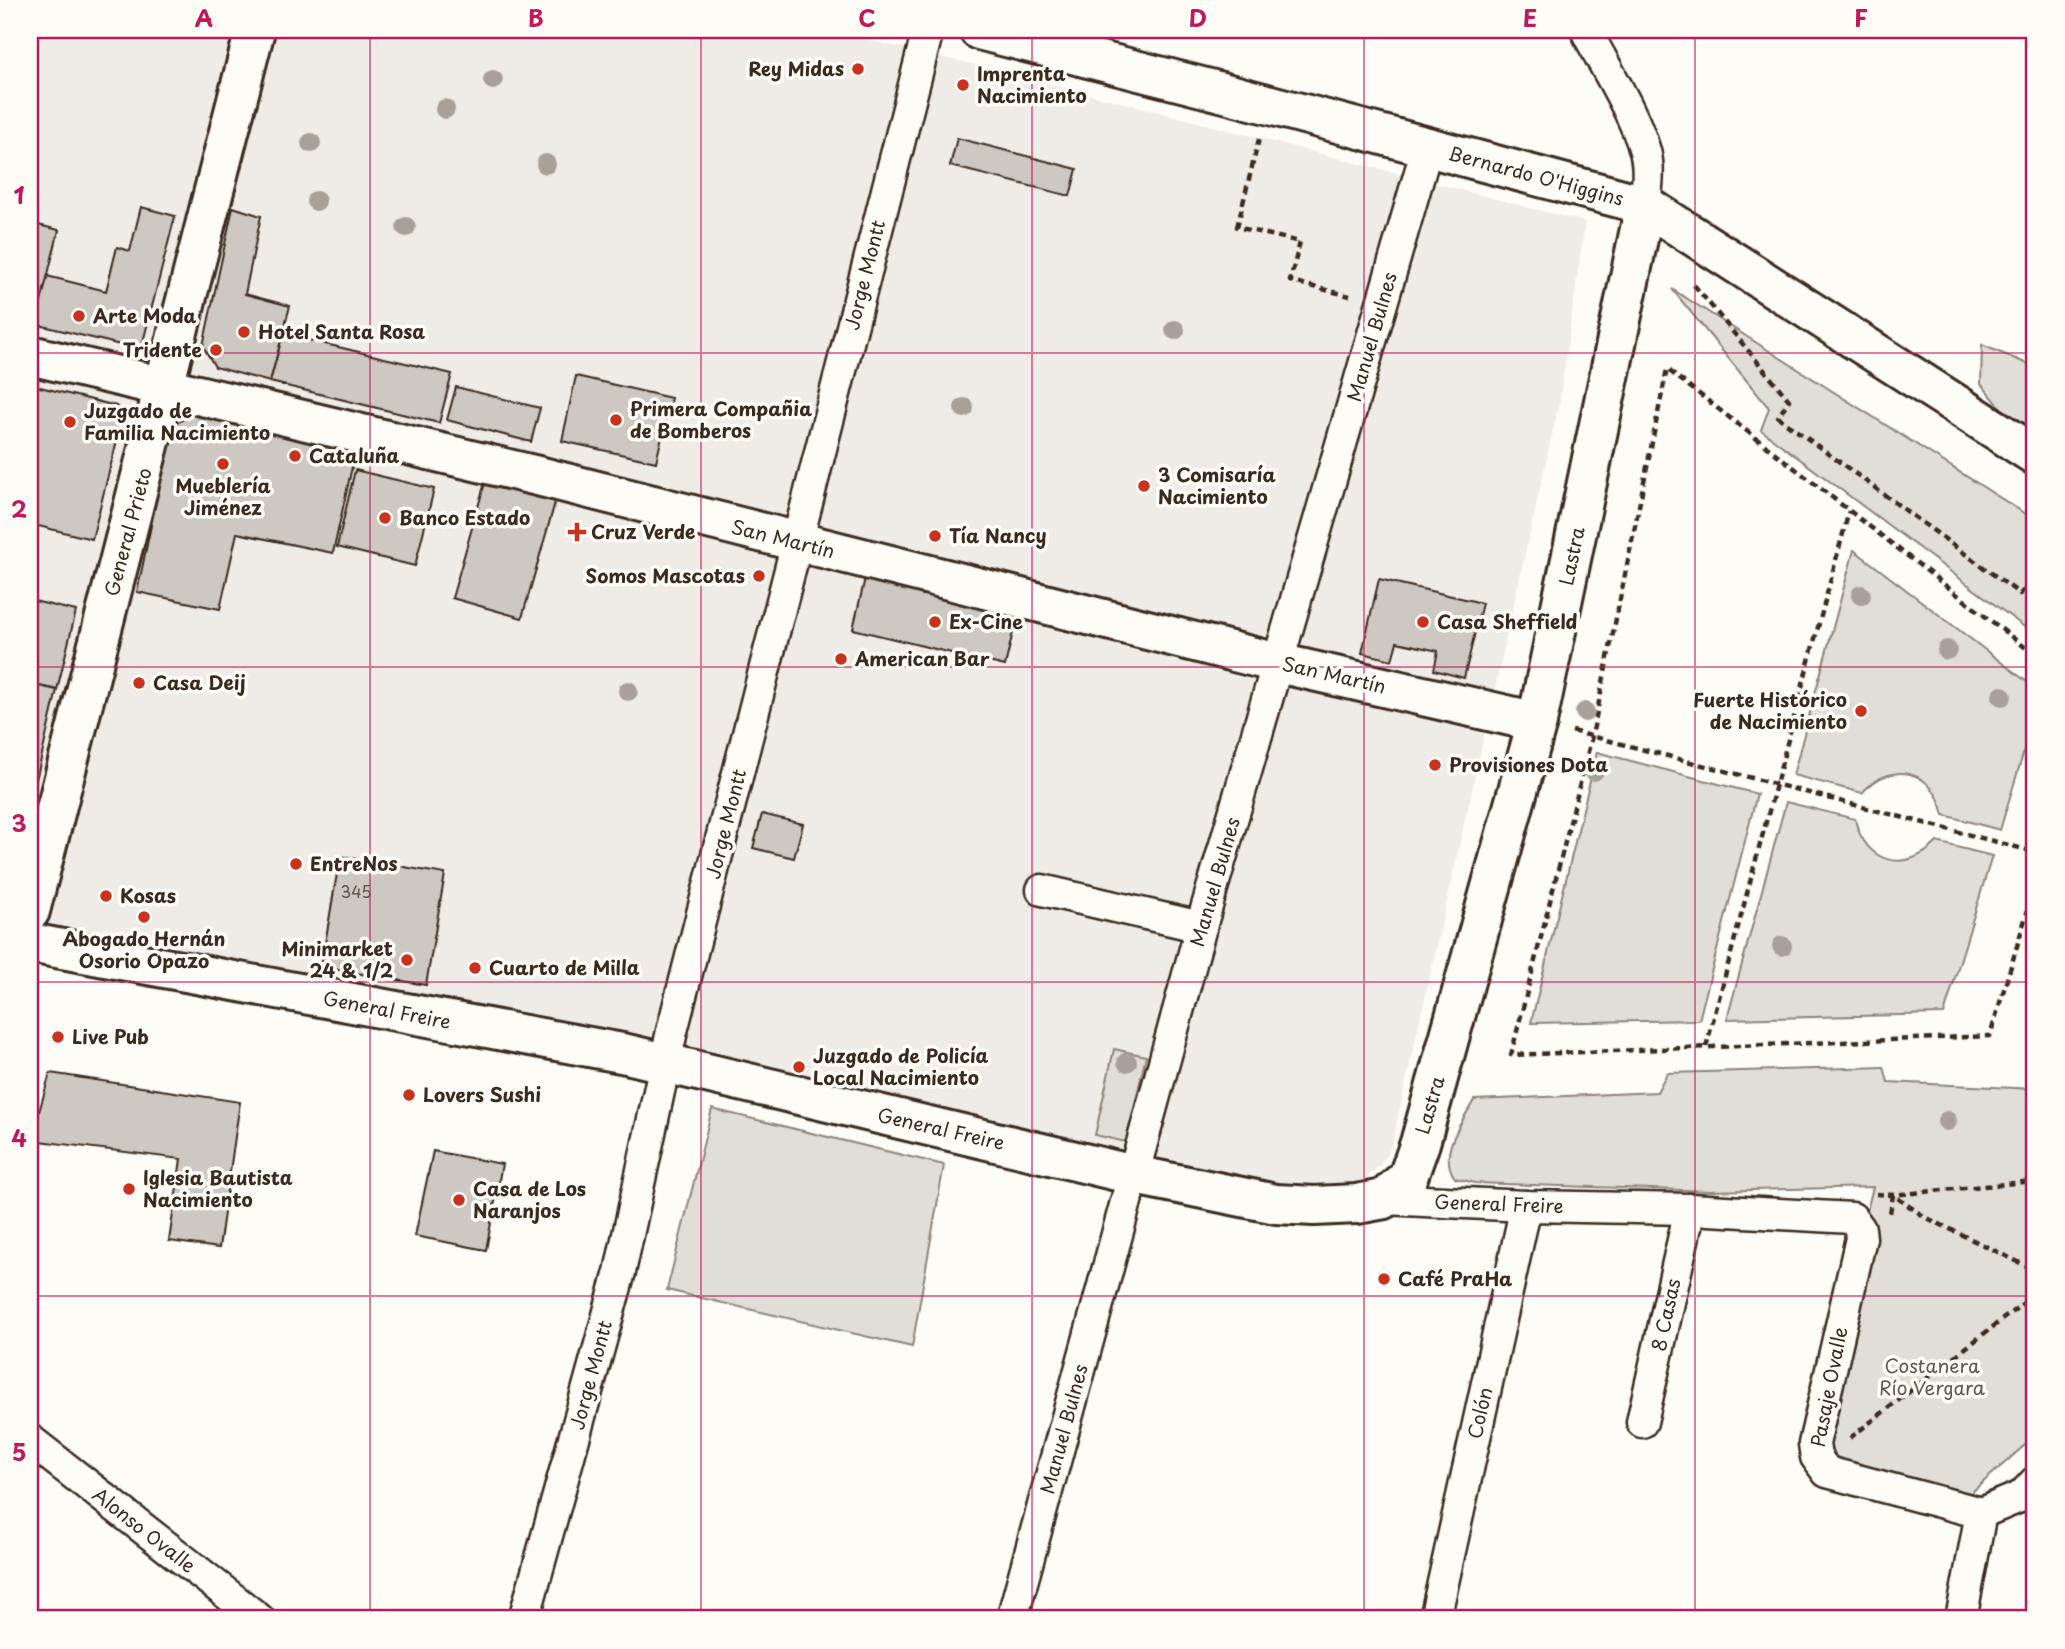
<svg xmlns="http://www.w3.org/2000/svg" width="2065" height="1649" font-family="'Playpen Sans',sans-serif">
	<rect width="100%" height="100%" fill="#fdfcf7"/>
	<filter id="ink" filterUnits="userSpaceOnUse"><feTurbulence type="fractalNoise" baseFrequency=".0143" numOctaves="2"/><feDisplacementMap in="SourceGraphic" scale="14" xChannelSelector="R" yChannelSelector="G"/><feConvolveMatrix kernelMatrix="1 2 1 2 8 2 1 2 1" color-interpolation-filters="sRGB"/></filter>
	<g filter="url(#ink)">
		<polygon fill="#efece7" points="30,30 824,30 980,66 1585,222 1559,404 1391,1148 1380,1165 1367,1178 1351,1189 1313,1198 30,929"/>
		<g fill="#e1ded7" stroke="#8e847a" stroke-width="2">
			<polygon points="1672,289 2035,520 2034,634 1761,430 1769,408"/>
			<polygon points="1982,345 2035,367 2035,437 2017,427 1981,384"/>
			<path d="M1854,550L2035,688V715L2000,830L1944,815C1934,770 1892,759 1862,793L1793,775Z"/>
			<polygon points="1597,752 1757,794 1699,1020 1531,1023"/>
			<path d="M1786,802L1855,819C1865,864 1906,874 1937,842L1992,856L1944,1014L1727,1019Z"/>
			<polygon points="1114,1049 1146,1056 1126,1142 1095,1135"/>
			<path d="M1884,1067L1888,1082L2035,1089V1436L1964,1499L1831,1456L1819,1439L1820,1395L1873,1187L1712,1191L1475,1183L1455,1178C1437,1153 1462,1123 1474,1100L1657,1092L1667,1073Z"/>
			<polygon points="712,1109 944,1165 912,1347 667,1290"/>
		</g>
		<g fill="#cdc8c2" stroke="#3b2a1e" stroke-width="2">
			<polygon points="957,138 1077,169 1070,196 950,166"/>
			<polygon points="141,207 175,216 141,350 35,324 47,276 106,291 117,247 130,251"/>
			<polygon points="233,207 261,216 245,294 290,306 270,382 215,367 203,346"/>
			<polygon points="30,223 59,230 39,310 30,307"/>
			<polygon points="283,334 452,374 439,423 270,382"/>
			<polygon points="576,376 671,398 656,462 562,441"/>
			<polygon points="32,385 116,406 122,412 123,417 92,539 30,524 30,395"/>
			<polygon points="456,387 540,408 531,442 447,420"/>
			<polygon points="199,410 356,449 333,553 237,533 220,609 137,592 172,426"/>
			<polygon points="355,470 434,489 415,566 337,547"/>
			<polygon points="486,479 556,499 522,618 452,598"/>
			<polygon points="865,578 1017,615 1005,666 853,629"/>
			<polygon points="1379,579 1482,603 1464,678 1434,670 1438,651 1397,642 1392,660 1362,653"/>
			<polygon points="30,600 76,611 57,690 30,684"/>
			<polygon points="30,684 57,690 30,806"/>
			<polygon points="762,814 803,824 794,858 753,848"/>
			<polygon points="340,856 445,874 426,985 321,967"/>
			<polygon points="50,1073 240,1102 219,1248 169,1241 181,1159 31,1140"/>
			<polygon points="433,1151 502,1164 486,1250 415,1236"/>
		</g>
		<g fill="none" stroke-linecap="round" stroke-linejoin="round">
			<g stroke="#3b2a1e" stroke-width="35">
				<g id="street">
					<path d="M1586,30C1605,68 1633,110 1645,151C1650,169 1647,187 1645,205"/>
					<polyline points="1042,890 1201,927"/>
					<polyline points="1384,1199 1526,1206 1690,1209 1852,1218 1860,1229 1861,1238 1814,1444 1816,1457 1827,1472 1981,1513"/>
					<polyline points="1642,1422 1690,1209"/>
					<polyline points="30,1440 259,1619"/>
					<polyline points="1981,1513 2022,1496 2035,1482"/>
					<polyline points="524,1619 620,1272 672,1031 928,30"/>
					<polyline points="1012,1619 1201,927 1427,148"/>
					<polyline points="1435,1619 1526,1206"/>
					<polyline points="1961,1619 1981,1513"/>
				</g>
			</g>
			<g stroke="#3b2a1e" stroke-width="44">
				<g id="secondary">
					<polyline points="979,30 1233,95 1645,205 2035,455"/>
					<polyline points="30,355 542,477 1278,663 1537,722"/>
					<polyline points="30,911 255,30"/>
					<polyline points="30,943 627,1054 1134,1175 1276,1204 1314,1206 1357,1204 1384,1199 1408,1177 1420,1143 1537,722 1645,205"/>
				</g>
			</g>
			<g stroke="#3b2a1e" stroke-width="4.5" stroke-dasharray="7 5" stroke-linecap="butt">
				<polyline points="1259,139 1237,227 1300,242 1290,281 1350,296"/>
				<polyline points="1694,285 1789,400 1778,417 2020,594 2030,584 2035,587"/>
				<polyline points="2035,655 1667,369 1592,736 1511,1055 1990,1036 2035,886"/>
				<polyline points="1572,731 2035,852"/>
				<polyline points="1706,1047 1849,511"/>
				<polyline points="1876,1194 1893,1195 2035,1181"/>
				<polyline points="1890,1213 1893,1195 1925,1217 2035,1270"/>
				<polyline points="1850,1438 2035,1294"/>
			</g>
			<use href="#street" stroke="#fdfcf7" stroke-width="30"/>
			<use href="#secondary" stroke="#fdfcf7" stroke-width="38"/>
		</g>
		<g fill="#a9a199">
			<circle cx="493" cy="80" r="10"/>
			<circle cx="445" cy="109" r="10"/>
			<circle cx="311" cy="143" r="10"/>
			<circle cx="546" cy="164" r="10"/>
			<circle cx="316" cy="201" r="10"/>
			<circle cx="406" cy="227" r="10"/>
			<circle cx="1175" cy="330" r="10"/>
			<circle cx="964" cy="408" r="10"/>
			<circle cx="1861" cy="595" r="10"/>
			<circle cx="1947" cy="650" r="10"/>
			<circle cx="628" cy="691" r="10"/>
			<circle cx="2002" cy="696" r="10"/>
			<circle cx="1585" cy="712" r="10"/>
			<circle cx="1594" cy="771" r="10"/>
			<circle cx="1782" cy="946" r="10"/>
			<circle cx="1127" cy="1062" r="10"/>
			<circle cx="1947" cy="1121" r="10"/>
		</g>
	</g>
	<path fill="none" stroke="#c2185b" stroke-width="2" stroke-opacity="0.55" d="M370,30V1619M701,30V1619M1032,30V1619M1364,30V1619M1695,30V1619M30,353H2035M30,667H2035M30,982H2035M30,1296H2035"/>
	<g fill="#c8321e" stroke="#fdfcf7" stroke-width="2.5">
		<circle cx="858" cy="69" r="7"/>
		<circle cx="963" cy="85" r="7"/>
		<circle cx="79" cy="316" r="7"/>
		<circle cx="244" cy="332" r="7"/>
		<circle cx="216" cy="350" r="7"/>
		<circle cx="616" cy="420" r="7"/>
		<circle cx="70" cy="422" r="7"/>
		<circle cx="295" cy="456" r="7"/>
		<circle cx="223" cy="464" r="7"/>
		<circle cx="1144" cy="486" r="7"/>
		<circle cx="385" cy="518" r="7"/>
		<path d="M573.5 521.5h7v7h7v7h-7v7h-7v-7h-7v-7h7z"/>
		<circle cx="935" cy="536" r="7"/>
		<circle cx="759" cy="576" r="7"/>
		<circle cx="935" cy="622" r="7"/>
		<circle cx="1423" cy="622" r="7"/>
		<circle cx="841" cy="659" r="7"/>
		<circle cx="139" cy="683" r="7"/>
		<circle cx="1861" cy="711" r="7"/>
		<circle cx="1435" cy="765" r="7"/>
		<circle cx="296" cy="864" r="7"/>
		<circle cx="106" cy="896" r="7"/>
		<circle cx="144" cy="917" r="7"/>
		<circle cx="407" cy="960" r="7"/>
		<circle cx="475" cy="968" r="7"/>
		<circle cx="58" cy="1037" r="7"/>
		<circle cx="799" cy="1067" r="7"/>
		<circle cx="409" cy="1095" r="7"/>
		<circle cx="129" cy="1189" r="7"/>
		<circle cx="459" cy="1200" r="7"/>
		<circle cx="1384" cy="1279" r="7"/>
	</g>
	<g text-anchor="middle" stroke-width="7" stroke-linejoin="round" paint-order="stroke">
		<g font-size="16" fill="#605247">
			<text x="356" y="898">345</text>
		</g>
		<g font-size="19" font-weight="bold" fill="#3b2a1e" stroke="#fdfcf7" text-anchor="start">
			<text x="844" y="76" text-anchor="end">Rey Midas</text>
			<text x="977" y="81">Imprenta<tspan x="977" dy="22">Nacimiento</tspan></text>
			<text x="93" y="323">Arte Moda</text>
			<text x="258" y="339">Hotel Santa Rosa</text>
			<text x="202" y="357" text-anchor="end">Tridente</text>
			<text x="630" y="416">Primera Compañia<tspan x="630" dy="22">de Bomberos</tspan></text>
			<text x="84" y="418">Juzgado de<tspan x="84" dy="22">Familia Nacimiento</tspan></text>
			<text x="309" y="463">Cataluña</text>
			<text x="1158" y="482">3 Comisaría<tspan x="1158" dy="22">Nacimiento</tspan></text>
			<text x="223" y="493" text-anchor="middle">Mueblería<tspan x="223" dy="22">Jiménez</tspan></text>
			<text x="399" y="525">Banco Estado</text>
			<text x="591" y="539">Cruz Verde</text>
			<text x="949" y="543">Tía Nancy</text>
			<text x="745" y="583" text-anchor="end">Somos Mascotas</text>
			<text x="949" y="629">Ex-Cine</text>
			<text x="1437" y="629">Casa Sheffield</text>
			<text x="855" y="666">American Bar</text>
			<text x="153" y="690">Casa Deij</text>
			<text x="1847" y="707" text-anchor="end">Fuerte Histórico<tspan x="1847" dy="22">de Nacimiento</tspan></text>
			<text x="1449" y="772">Provisiones Dota</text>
			<text x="310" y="871">EntreNos</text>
			<text x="120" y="903">Kosas</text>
			<text x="144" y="946" text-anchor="middle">Abogado Hernán<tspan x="144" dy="22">Osorio Opazo</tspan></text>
			<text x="393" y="956" text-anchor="end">Minimarket<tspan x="393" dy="22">24 &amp; 1/2</tspan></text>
			<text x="489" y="975">Cuarto de Milla</text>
			<text x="72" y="1044">Live Pub</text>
			<text x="813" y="1063">Juzgado de Policía<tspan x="813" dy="22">Local Nacimiento</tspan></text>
			<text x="423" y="1102">Lovers Sushi</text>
			<text x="143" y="1185">Iglesia Bautista<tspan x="143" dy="22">Nacimiento</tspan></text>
			<text x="473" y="1196">Casa de Los<tspan x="473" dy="22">Naranjos</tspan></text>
			<text x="1398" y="1286">Café PraHa</text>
		</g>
		<g font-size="19" fill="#3b2a1e" stroke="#fdfcf7">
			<text transform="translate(1536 176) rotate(15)" y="7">Bernardo O'Higgins</text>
			<text transform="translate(865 275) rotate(-76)" y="7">Jorge Montt</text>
			<text transform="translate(1372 337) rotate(-74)" y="7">Manuel Bulnes</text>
			<text transform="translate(128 532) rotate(-75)" y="7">General Prieto</text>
			<text transform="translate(783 539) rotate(14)" y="7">San Martín</text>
			<text transform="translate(1572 556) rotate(-78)" y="7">Lastra</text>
			<text transform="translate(1334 675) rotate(13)" y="7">San Martín</text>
			<text transform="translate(726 824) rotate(-76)" y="7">Jorge Montt</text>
			<text transform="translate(1215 882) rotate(-74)" y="7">Manuel Bulnes</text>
			<text transform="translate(387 1010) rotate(11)" y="7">General Freire</text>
			<text transform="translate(1430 1105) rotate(-74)" y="7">Lastra</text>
			<text transform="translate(941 1129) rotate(13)" y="7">General Freire</text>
			<text transform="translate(1499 1204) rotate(2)" y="7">General Freire</text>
			<text transform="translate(1666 1315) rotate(-78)" y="7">8 Casas</text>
			<text transform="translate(591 1375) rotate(-75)" y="7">Jorge Montt</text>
			<text transform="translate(1829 1387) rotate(-79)" y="7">Pasaje Ovalle</text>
			<text transform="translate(1480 1413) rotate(-77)" y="7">Colón</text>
			<text transform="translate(1064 1429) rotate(-75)" y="7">Manuel Bulnes</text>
			<text transform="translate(144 1530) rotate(38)" y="7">Alonso Ovalle</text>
		</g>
		<g font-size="19" fill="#64574c" stroke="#fdfcf7">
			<text x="1932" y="1373">Costanera<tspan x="1932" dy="22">Río Vergara</tspan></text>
		</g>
	</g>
	<rect width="2065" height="1649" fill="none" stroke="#fdfcf7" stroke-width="77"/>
	<rect x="38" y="38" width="1988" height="1572" fill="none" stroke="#c2185b" stroke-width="2.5"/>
	<g font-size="23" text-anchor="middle" font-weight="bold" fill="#c2185b">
		<text x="204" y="27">A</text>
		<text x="536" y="27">B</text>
		<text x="867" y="27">C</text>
		<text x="1198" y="27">D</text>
		<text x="1530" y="27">E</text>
		<text x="1861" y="27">F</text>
		<text x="19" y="204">1</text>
		<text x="19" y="518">2</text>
		<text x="19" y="832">3</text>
		<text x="19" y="1147">4</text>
		<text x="19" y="1461">5</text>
	</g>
</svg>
